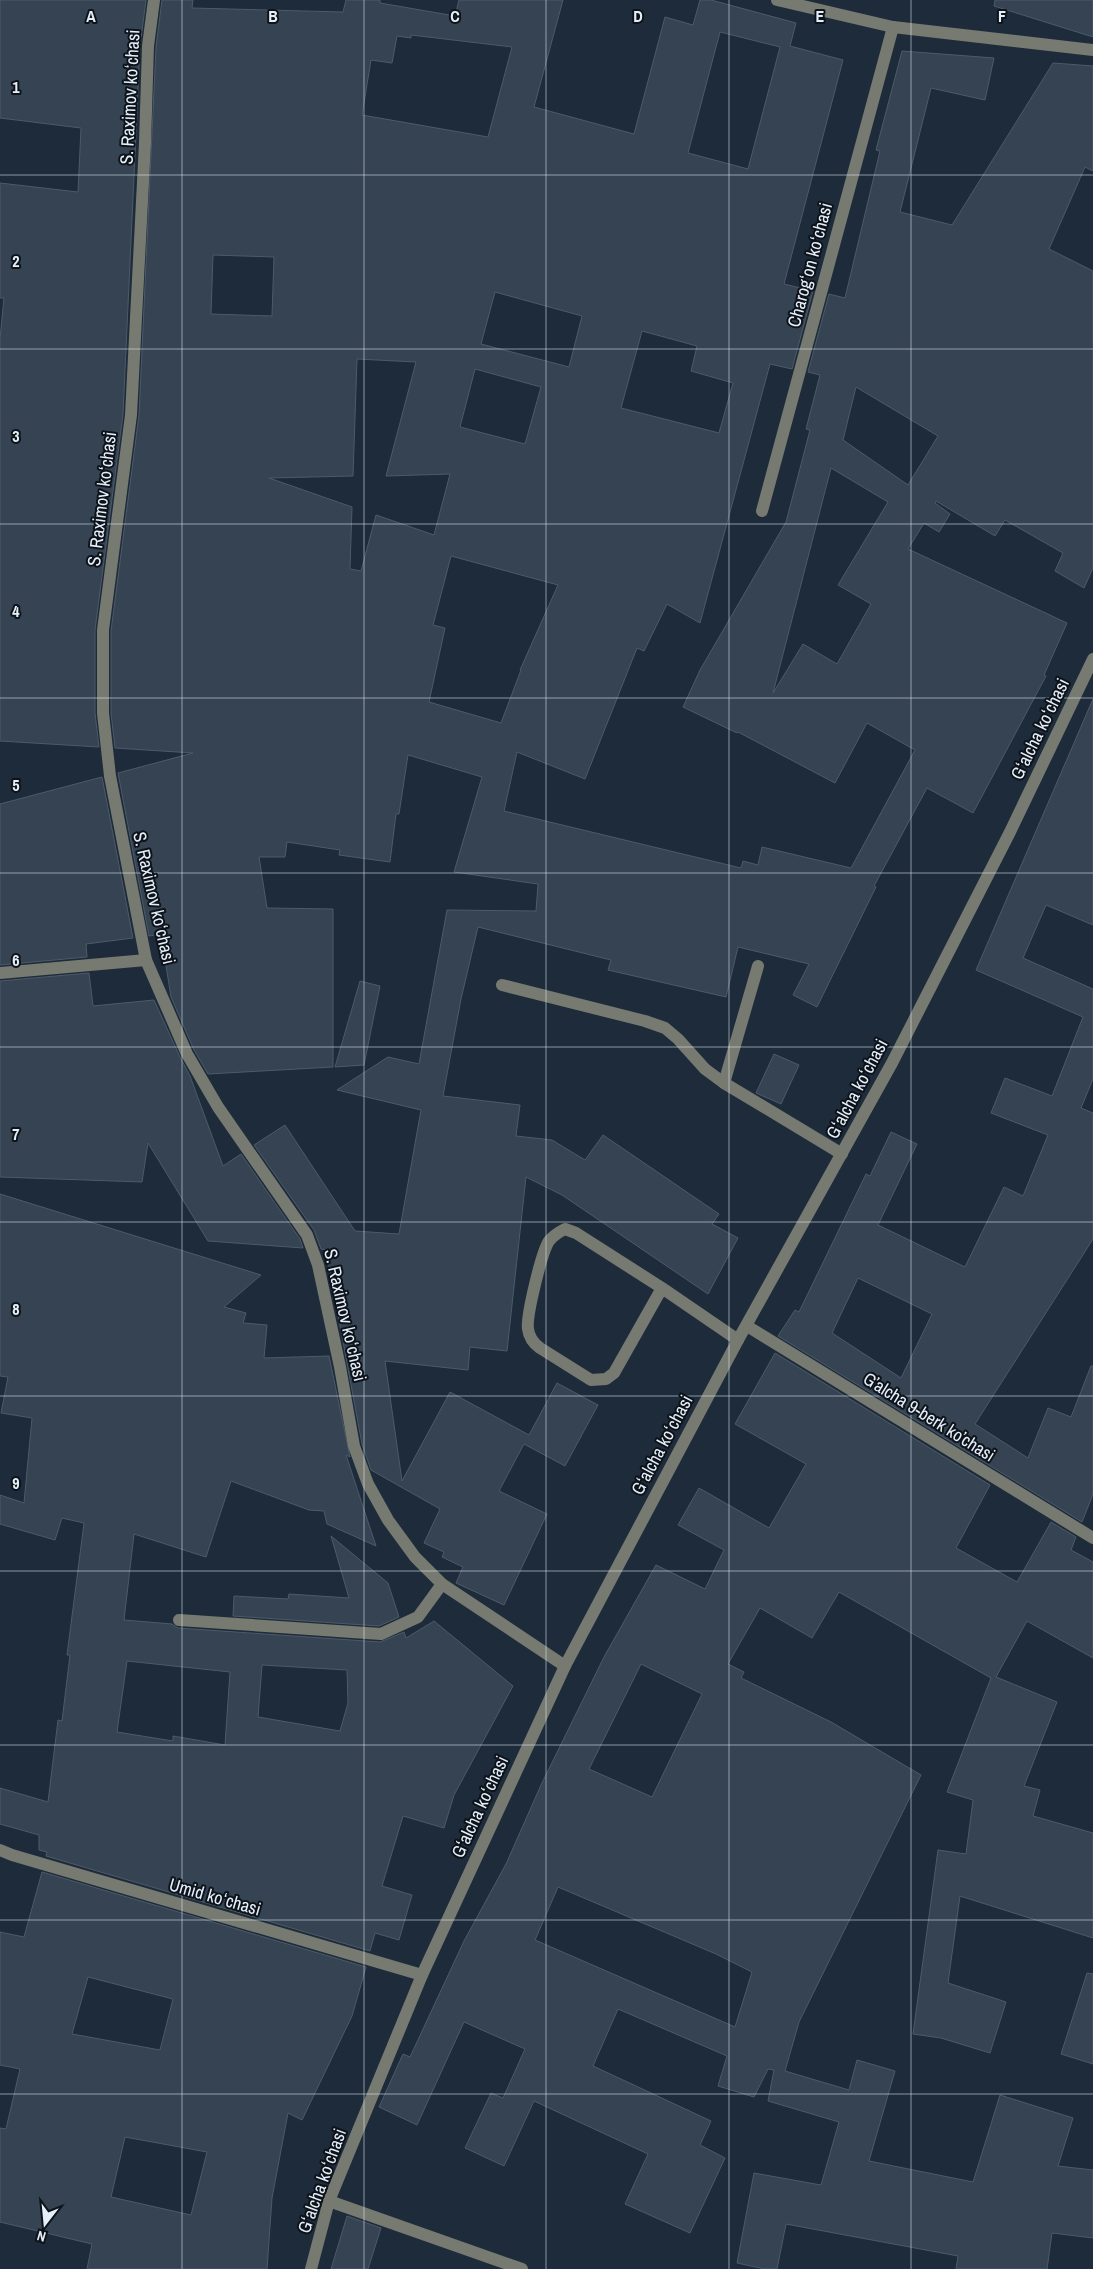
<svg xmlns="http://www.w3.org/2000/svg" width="1093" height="2269" font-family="'Archivo Narrow',sans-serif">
	<rect width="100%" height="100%" fill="#1e2b3a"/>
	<g fill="#354352" stroke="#4c5b6b" fill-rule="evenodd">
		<polygon points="0,0 146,0 140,46 123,414 95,630 95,713 99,747 0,741 0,339 4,298 0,298 0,183 78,192 81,128 0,118"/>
		<path d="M162,0H193L192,8L343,12L346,0H380V3L455,16L459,0H563L534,107L634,134L665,17L693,25L700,0H711L796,23L790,46L843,60L784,284L813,291L792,369L770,364L700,623L667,604L644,651L637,648L585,779L517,752L504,811L741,868L743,861L758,865L762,847L851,868L915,750L867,723L835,783L738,732L737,733L683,707L700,670L786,522L810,430L806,429L820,375L808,372L829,294L845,298L880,151L876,150L902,51L994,58L985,100L931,88L900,212L952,225L1053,63L1093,66V171L1085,167L1049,249L1093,271V568L1084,588L1055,571L1063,553L1005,520L995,536L936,501L935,503L950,514L939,532L924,523L908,549L1067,623L1044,675L1046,676L973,813L927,788L874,886L876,887L817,1007L793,995L809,964L738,947L726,997L608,970L611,960L478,927L461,999L443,1096L520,1105L516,1136L552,1140L585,1160L603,1135L719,1214L712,1224L738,1238L708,1294L562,1195L526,1177L507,1351L470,1347L468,1370L385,1361L402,1481L450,1392L529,1435L557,1383L598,1405L565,1466L524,1444L499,1491L547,1514L504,1605L456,1583L463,1567L442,1557L444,1552L424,1543L440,1509L371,1470L362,1444L326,1250L321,1249L314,1230L254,1145L285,1125L355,1231L399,1234L421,1110L337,1090L388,1057L419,1064L447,910L536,911L538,884L454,872L482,777L408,755L399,814H396L390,862L339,855L340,850L287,842L285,857H259L267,908L333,909V1067L208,1074L194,1050L171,997L161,934L149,936L118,773L193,753L115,748L111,713V631L139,415L156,47ZM720,32L780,47L748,169L688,153ZM411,35L512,47L488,137L362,115L371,60L392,63L397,36L411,38ZM213,255L274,257L272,316L211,314ZM495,292L582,316L569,367L481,344ZM642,331L697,346L691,371L733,383L719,433L621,408ZM357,359L416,362L386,476L450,474L434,535L376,515L361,571L350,569L352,507L269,478L353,476ZM475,369L541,387L525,444L460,427ZM856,387L938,436L908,485L843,440ZM831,468L888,502L838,585L871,604L837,664L803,644L773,693ZM451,556L558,585L520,670H521L501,723L429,702L445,628L433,625Z"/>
		<polygon points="995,0 1093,0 1093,37 994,6"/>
		<path d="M1093,699V925L1046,905L1023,958L1093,989V1079L1081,1108L1093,1113V1239L975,1424L1028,1458L1048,1408L1071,1417L1091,1366H1093V1494L1082,1522L778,1336L795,1310L799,1312L866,1174L870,1176L891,1132L917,1144L878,1225L965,1267L1004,1187L1023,1196L1048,1135L991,1113L1005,1078L1052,1096L1083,1017L976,970ZM858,1278L932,1314L901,1378L832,1333Z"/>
		<polygon points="102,777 133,938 86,944 87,957 0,965 0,804"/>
		<polygon points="89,973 93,1006 154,1000 180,1057 190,1076 223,1166 241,1154 300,1239 303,1248 208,1241 148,1143 142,1182 0,1177 0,981"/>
		<polygon points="360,981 380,986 364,1065 335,1067"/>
		<polygon points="774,1054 799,1065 781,1104 756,1093"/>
		<path d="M0,1194L261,1275L224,1307L246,1313L243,1323L267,1325L264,1358L329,1356L350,1457L346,1455L376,1546L327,1524L324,1511L309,1510L231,1481L206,1557L134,1534L124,1620L172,1624L178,1628L380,1642L404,1632L406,1638L434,1621L513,1686L454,1795L444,1828L403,1816L382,1886L412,1895L399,1940L375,1933L370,1951L46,1856L47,1852L39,1850V1835L0,1824V1788L48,1802L58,1720L62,1721L70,1655H67L84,1523L62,1518L55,1540L0,1524V1495L24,1503L32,1418L1,1413L8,1377L0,1376ZM127,1661L230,1672L225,1745L173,1736V1741L117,1732ZM262,1665L347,1670L348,1703L340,1731L258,1717Z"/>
		<path d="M775,1353L990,1485L956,1548L1017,1582L1051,1522L1076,1537L1071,1550L1093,1562V1658L1027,1621L996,1677L1057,1702L1024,1786L1040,1790L1033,1816L1093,1833V1938L960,1896L948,1983L1006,2002L990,2053L941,2038L913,2034L938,1850L966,1854L973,1800L947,1792L991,1678L839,1592L812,1638L760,1608L728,1664L744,1672L741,1678L831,1722L921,1775L799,2022L785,2071L849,2090L857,2060L895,2071L869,2161L973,2182L1000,2095L1073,2118L1058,2166L1093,2170V2238L1052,2233L1047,2269H956L958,2256L786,2224L777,2269H765L737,2263L754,2173L821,2185L839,2122L768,2101L774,2070L768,2069L754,2097L718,2086L727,2056L618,2009L593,2066L711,2121L700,2145L725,2158L690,2233L625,2204L648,2154L534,2101L504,2166L465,2148L491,2093L503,2098L525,2049L464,2022L417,2125L379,2107L403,2054L410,2057L464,1941L506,1864L541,1785L604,1657L656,1565L705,1589L724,1550L678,1525L699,1488L769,1528L806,1464L735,1424ZM641,1664L702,1694L652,1797L589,1769ZM558,1887L716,1954L752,1972L735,2027L535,1940Z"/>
		<polygon points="331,1536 388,1583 399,1617 379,1626 233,1616 234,1596 288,1599 289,1594 349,1598"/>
		<path d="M42,1872L366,1967L352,2016L302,2120L288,2113L272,2198L267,2269H87L92,2244L0,2222V2128L6,2129L20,2069L0,2065V1932L24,1937ZM88,1977L173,1999L160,2050L72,2034ZM125,2137L207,2152L191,2215L111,2197Z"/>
		<polygon points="1087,1973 1093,1974 1093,2064 1061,2054"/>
		<polygon points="347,2216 381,2228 368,2269 331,2269"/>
	</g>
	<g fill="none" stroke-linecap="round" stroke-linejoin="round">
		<g stroke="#767a71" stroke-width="12">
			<polyline points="154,0 148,46 145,143 131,415 103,630 103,713 110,776 146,960 187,1054 218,1107 307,1235 318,1265 340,1367 354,1446 368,1484 388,1520 415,1557 442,1584 565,1666"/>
			<polyline points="777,0 893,27 1093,50"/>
			<polyline points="762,511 893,27"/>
			<polyline points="0,973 146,960"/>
			<polyline points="502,985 645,1021 665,1028 678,1039 705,1069 724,1083 842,1154"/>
			<polyline points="724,1083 758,966"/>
			<path d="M662,1288L614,1373L606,1379L591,1380L540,1348C533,1343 529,1337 528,1329C526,1316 542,1251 549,1241C553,1236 559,1232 565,1229L576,1233L662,1288L738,1340"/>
			<polyline points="747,1326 1093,1538"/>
			<polyline points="179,1620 381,1634 418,1617 442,1584"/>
			<polyline points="0,1850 12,1855 422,1975"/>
			<polyline points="329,2201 522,2269"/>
			<polyline points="311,2269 329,2201 422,1975 565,1666 738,1340 892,1063 1010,832 1093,659"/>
		</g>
	</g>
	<path fill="none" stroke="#e6eff9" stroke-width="1" stroke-opacity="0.55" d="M182,0V2269M364,0V2269M546,0V2269M729,0V2269M911,0V2269M0,175H1093M0,349H1093M0,524H1093M0,698H1093M0,873H1093M0,1047H1093M0,1222H1093M0,1396H1093M0,1571H1093M0,1745H1093M0,1920H1093M0,2094H1093"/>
	<g text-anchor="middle" stroke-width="4" stroke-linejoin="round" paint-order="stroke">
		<g font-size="18" fill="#e6eff9" stroke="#0d131a">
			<text transform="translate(130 97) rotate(-87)" y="6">S. Raximov koʻchasi</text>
			<text transform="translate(810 265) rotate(-75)" y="6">Charogʻon koʻchasi</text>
			<text transform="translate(102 499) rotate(-83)" y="6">S. Raximov koʻchasi</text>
			<text transform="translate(1040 729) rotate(-64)" y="6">Gʻalcha koʻchasi</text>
			<text transform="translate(154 898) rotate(77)" y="6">S. Raximov koʻchasi</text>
			<text transform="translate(857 1089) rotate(-62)" y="6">Gʻalcha koʻchasi</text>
			<text transform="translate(345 1315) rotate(77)" y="6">S. Raximov koʻchasi</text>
			<text transform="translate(929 1417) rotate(32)" y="6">Gʼalcha 9-berk koʼchasi</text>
			<text transform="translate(662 1445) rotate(-62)" y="6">Gʻalcha koʻchasi</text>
			<text transform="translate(480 1807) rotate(-65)" y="6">Gʻalcha koʻchasi</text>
			<text transform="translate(215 1897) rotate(16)" y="6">Umid koʻchasi</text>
			<text transform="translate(322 2181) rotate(-70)" y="6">Gʻalcha koʻchasi</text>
		</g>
	</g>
	<g font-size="16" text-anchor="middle" font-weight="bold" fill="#e6eff9" stroke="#0d131a" stroke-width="4" stroke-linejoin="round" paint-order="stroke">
		<text x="91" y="22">A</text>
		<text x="273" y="22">B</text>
		<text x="455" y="22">C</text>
		<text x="638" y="22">D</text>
		<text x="820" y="22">E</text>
		<text x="1002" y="22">F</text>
		<text x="16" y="93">1</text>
		<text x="16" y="267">2</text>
		<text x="16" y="442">3</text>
		<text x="16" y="617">4</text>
		<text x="16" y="791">5</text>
		<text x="16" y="966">6</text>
		<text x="16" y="1140">7</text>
		<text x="16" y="1315">8</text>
		<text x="16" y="1489">9</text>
	</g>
	<g transform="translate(45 2224) rotate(196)" stroke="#0d131a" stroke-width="4" paint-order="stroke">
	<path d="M0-4L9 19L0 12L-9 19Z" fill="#e6eff9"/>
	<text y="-8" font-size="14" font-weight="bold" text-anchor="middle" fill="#e6eff9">N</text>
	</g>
</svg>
